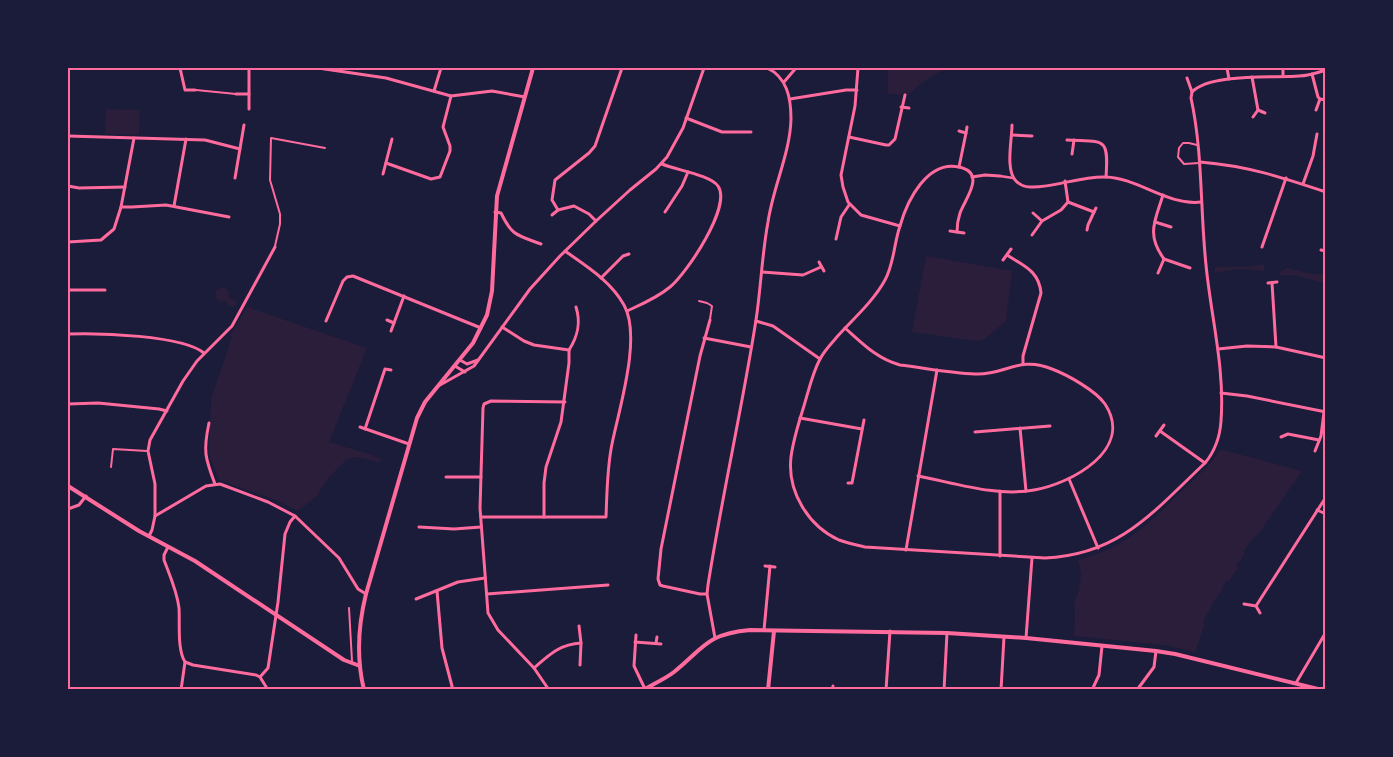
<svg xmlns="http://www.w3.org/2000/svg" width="1393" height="757" font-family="Poppins,sans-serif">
	<rect width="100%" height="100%" fill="#1b1b3a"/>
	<g fill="#2a1e3b">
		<polygon points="888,68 946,68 920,84 908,95 888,94"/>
		<polygon points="106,109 140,110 139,135 105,134"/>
		<polygon points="926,256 1012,271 1006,321 983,340 976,341 912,332"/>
		<polygon points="1262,264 1265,266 1264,271 1238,269 1212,273 1215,271 1215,267 1248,267"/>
		<polygon points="1287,268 1312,274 1325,274 1325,283 1293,275 1279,275 1281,271"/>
		<path d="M224,287L229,292V297L236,301V305L234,307L229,306L226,301H220C215,298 214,294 217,289Z"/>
		<polygon points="247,307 367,348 329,442 373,455 373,456 381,459 380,462 357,457 347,459 329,477 316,497 298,511 276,500 219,480 209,455 211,399 232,337 230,335"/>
		<path d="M1223,450L1302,471L1257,536H1255L1243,552L1245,554L1236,566L1239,567L1229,581H1226L1222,587H1224L1213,603L1203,622L1205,623L1195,652L1164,645L1074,636L1075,613L1074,605L1079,590L1081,574L1078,560C1127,547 1148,524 1183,490C1196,478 1210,466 1219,451Z"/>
	</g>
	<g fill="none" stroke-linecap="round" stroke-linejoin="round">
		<g stroke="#ff6b9d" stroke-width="2">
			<polyline points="196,90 236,94"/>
			<polyline points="1197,145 1189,143 1183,143 1179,148 1178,157 1184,164 1199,163"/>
			<polyline points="275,246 280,224 280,214 270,180 271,138 325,148"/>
			<polyline points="699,301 707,303 712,306 710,319"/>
			<polyline points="111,467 113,449 147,451"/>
			<polyline points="349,608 352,661"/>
		</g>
		<polyline stroke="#ff6b9d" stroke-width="2.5" points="1000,176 1013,178"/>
		<g stroke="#ff6b9d" stroke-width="3">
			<polyline points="180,68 185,90 195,90"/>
			<polyline points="249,68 249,109"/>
			<polyline points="318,68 386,78 451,96 492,91 525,97"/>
			<polyline points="858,68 855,106 841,175 843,187 848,202 861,215 900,226"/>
			<polyline points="1227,68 1229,79"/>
			<polyline points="1283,68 1283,76"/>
			<polyline points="1312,74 1318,97 1320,99 1326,100"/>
			<polyline points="1252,77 1258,110"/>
			<polyline points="784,82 796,68"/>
			<polyline points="434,91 441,68"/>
			<path d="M1192,92C1210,73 1274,78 1299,76C1308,76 1317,73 1326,70"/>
			<polyline points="236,94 249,94"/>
			<polyline points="790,99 846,90 857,90"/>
			<polyline points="901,107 909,108"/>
			<polyline points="1316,110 1320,99"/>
			<polyline points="1253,117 1258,110 1265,113"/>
			<polyline points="686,118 722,132 751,132"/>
			<path d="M1012,125C1012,140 1005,170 1016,181C1019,184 1024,187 1030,187C1054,188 1080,176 1106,177C1138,178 1168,206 1201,202"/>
			<polyline points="959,131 966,133 959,167"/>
			<polyline points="966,133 967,127"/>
			<polyline points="1012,135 1032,136"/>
			<polyline points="68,136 205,140 240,149"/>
			<polyline points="849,137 886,145 889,145 895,139 905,95"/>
			<path d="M1067,140C1104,142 1109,136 1106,177"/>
			<polyline points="1072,154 1074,140"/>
			<path d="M1200,162C1248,166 1281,177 1326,192"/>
			<polyline points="386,163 431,179 440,177 450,151 450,146 443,127 451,96"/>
			<polyline points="383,174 392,139"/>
			<polyline points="972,177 985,175 1000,176"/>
			<polyline points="235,178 244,125"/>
			<polyline points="1303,184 1313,156 1317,134"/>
			<polyline points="68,186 79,188 125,187"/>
			<path d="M1163,195C1155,221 1146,234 1164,259L1190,268"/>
			<polyline points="1068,202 1094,212 1096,208"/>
			<polyline points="174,206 186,139"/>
			<polyline points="121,207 132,207 166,205 229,217"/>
			<polyline points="558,210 552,200 555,180 589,153 595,146 622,68"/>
			<path d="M495,212L501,213C512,236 517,235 541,244"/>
			<polyline points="665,212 682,186 688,172"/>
			<polyline points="1033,213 1042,221"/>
			<polyline points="552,215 558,210 574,206 589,214 596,221"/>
			<polyline points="1155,222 1171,227"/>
			<polyline points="1087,230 1088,225 1094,212"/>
			<polyline points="950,231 964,233"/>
			<path d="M957,232C957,226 958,219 960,213C965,199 987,173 959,167C927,160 907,201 900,226C894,243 894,264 885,280C873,302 852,320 836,338C830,345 824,351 820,359C812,374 808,393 803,409C798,425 793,441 791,457C787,491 808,526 839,540C847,543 856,545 865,547L1045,558C1120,555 1154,511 1205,463C1215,451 1220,436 1221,421C1225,368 1211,317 1206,265C1200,209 1203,153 1191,98L1192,92L1187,78"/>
			<polyline points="1032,235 1042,221 1061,210 1068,202 1065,181"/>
			<polyline points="836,239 841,217 849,205"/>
			<polyline points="68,242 101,240 114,229 121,207 134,138"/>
			<polyline points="1262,247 1286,178"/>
			<polyline points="1321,250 1326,251"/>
			<path d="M1007,255C1024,266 1039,271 1041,293L1023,356V364"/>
			<polyline points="1003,260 1011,249"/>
			<polyline points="819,262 824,271"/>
			<polyline points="762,272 803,275 821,267"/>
			<polyline points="1158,273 1164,259"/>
			<polyline points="601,278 623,256 629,254"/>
			<polyline points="1268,283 1277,282"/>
			<polyline points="1272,283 1276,347"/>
			<polyline points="68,290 105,290"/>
			<path d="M627,311C642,304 657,298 670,287C687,273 732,206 718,186C710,175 676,170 662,164"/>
			<polyline points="387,320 394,323"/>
			<polyline points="326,321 343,281 347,277 353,276 481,328"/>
			<polyline points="756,321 773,326 820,359"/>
			<polyline points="502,327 524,341 534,345 569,350"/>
			<path d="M845,328C862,343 877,359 900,365C925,368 950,373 975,374C1004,376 1019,355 1052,369C1068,375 1096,391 1105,404C1135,450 1070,484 1034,490C996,497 955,483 918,476"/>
			<polyline points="391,331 404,296"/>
			<path d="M68,334C98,333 182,335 204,353"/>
			<polyline points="704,338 751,347"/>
			<polyline points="1218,349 1247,346 1276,347 1326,358"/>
			<path d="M569,350C578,336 581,323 576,307"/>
			<polyline points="1324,357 1326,349"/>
			<polyline points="460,360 467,364 478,360"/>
			<polyline points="455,366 465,372"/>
			<polyline points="440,385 474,366 530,289 560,256 596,221 630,190 656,169 667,157 683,128 704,68"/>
			<polyline points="1221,393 1247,396 1326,412"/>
			<polyline points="68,404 98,403 159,409 167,411"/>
			<polyline points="800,418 862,429"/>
			<path d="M209,423C203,451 205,458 215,484"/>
			<polyline points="360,427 409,444"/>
			<polyline points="1020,428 1026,491"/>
			<polyline points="365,429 385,369 391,370"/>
			<polyline points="1160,431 1205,463"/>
			<polyline points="975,432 1050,426"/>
			<polyline points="1156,436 1164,425"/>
			<polyline points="1281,437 1288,434 1319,440"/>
			<polyline points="1315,451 1321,436 1324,412"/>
			<polyline points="446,477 481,477"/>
			<polyline points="1069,479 1098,548"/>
			<polyline points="848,483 852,483 864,420"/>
			<polyline points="68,509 79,505 86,496"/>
			<polyline points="1317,510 1326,514"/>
			<polyline points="155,516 206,486 220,484 268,502 295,516 339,558 358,589 366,594"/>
			<path d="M481,517H606C607,493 607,468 612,444C619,409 642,337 624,305C611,281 586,266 565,251"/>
			<polyline points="544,517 544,483 546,467 561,422 569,363 569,350"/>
			<polyline points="419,527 454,529 481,527"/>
			<polyline points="149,536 152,530 155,516 155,484 148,451 150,440 183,381 197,361 232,326 275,247"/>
			<path d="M168,547L164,555V560C170,576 177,591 179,608C180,624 177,649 185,662L193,665L256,675L260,677L268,690"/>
			<polyline points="906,550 937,370"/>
			<polyline points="1000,556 1000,491"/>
			<polyline points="765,566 775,567"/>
			<polyline points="437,591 442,648 453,690"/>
			<polyline points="487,594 608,585"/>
			<polyline points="707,594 700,594 663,586 660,585 658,579 661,549 700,356 710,320"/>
			<polyline points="416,599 458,582 485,578"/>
			<polyline points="1244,604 1256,606 1260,613"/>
			<polyline points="1256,606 1326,497"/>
			<polyline points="579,626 581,643 580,665"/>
			<polyline points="764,630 770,566"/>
			<polyline points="636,635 634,666 645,689"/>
			<path d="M715,638L707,594L708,585C722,496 742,409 756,320C761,287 762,254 768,222C773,187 790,154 791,119C791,98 787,77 767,68"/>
			<polyline points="1026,638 1032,558"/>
			<polyline points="635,642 661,644"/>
			<polyline points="656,643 657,637"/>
			<path d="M534,668C549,655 560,644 581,643"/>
			<polyline points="260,677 268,668 278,602 285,534 290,522 295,516"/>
			<polyline points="1296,683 1326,632"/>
			<polyline points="1213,689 1213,690"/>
			<polyline points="181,690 185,662"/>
			<polyline points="549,690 534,668 498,630 488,613 480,508 483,408 484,404 491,401 565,402"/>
			<polyline points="832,690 833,686"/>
			<polyline points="886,690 890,631"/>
			<polyline points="944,690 947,633"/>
			<polyline points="1001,690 1004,637"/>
			<polyline points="1092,690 1099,675 1102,646"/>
			<polyline points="1137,690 1154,667 1156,651"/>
		</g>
		<g stroke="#ff6b9d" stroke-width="4">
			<polyline points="68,486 139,531 195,561 344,660 360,666"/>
			<path d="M364,690C356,657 358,626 366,594L417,418L425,402L473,343L487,315L492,291L497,196L533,68"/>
			<path d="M643,690C653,684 665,679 674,672C704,648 706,634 750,630L947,633L1026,638L1156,651L1175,654L1322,690"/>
			<polyline points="768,690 774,631"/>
		</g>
	</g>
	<rect width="1393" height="757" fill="none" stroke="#1b1b3a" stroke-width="138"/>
	<rect x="69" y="69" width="1255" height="619" fill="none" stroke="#ff6b9d" stroke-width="2"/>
</svg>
